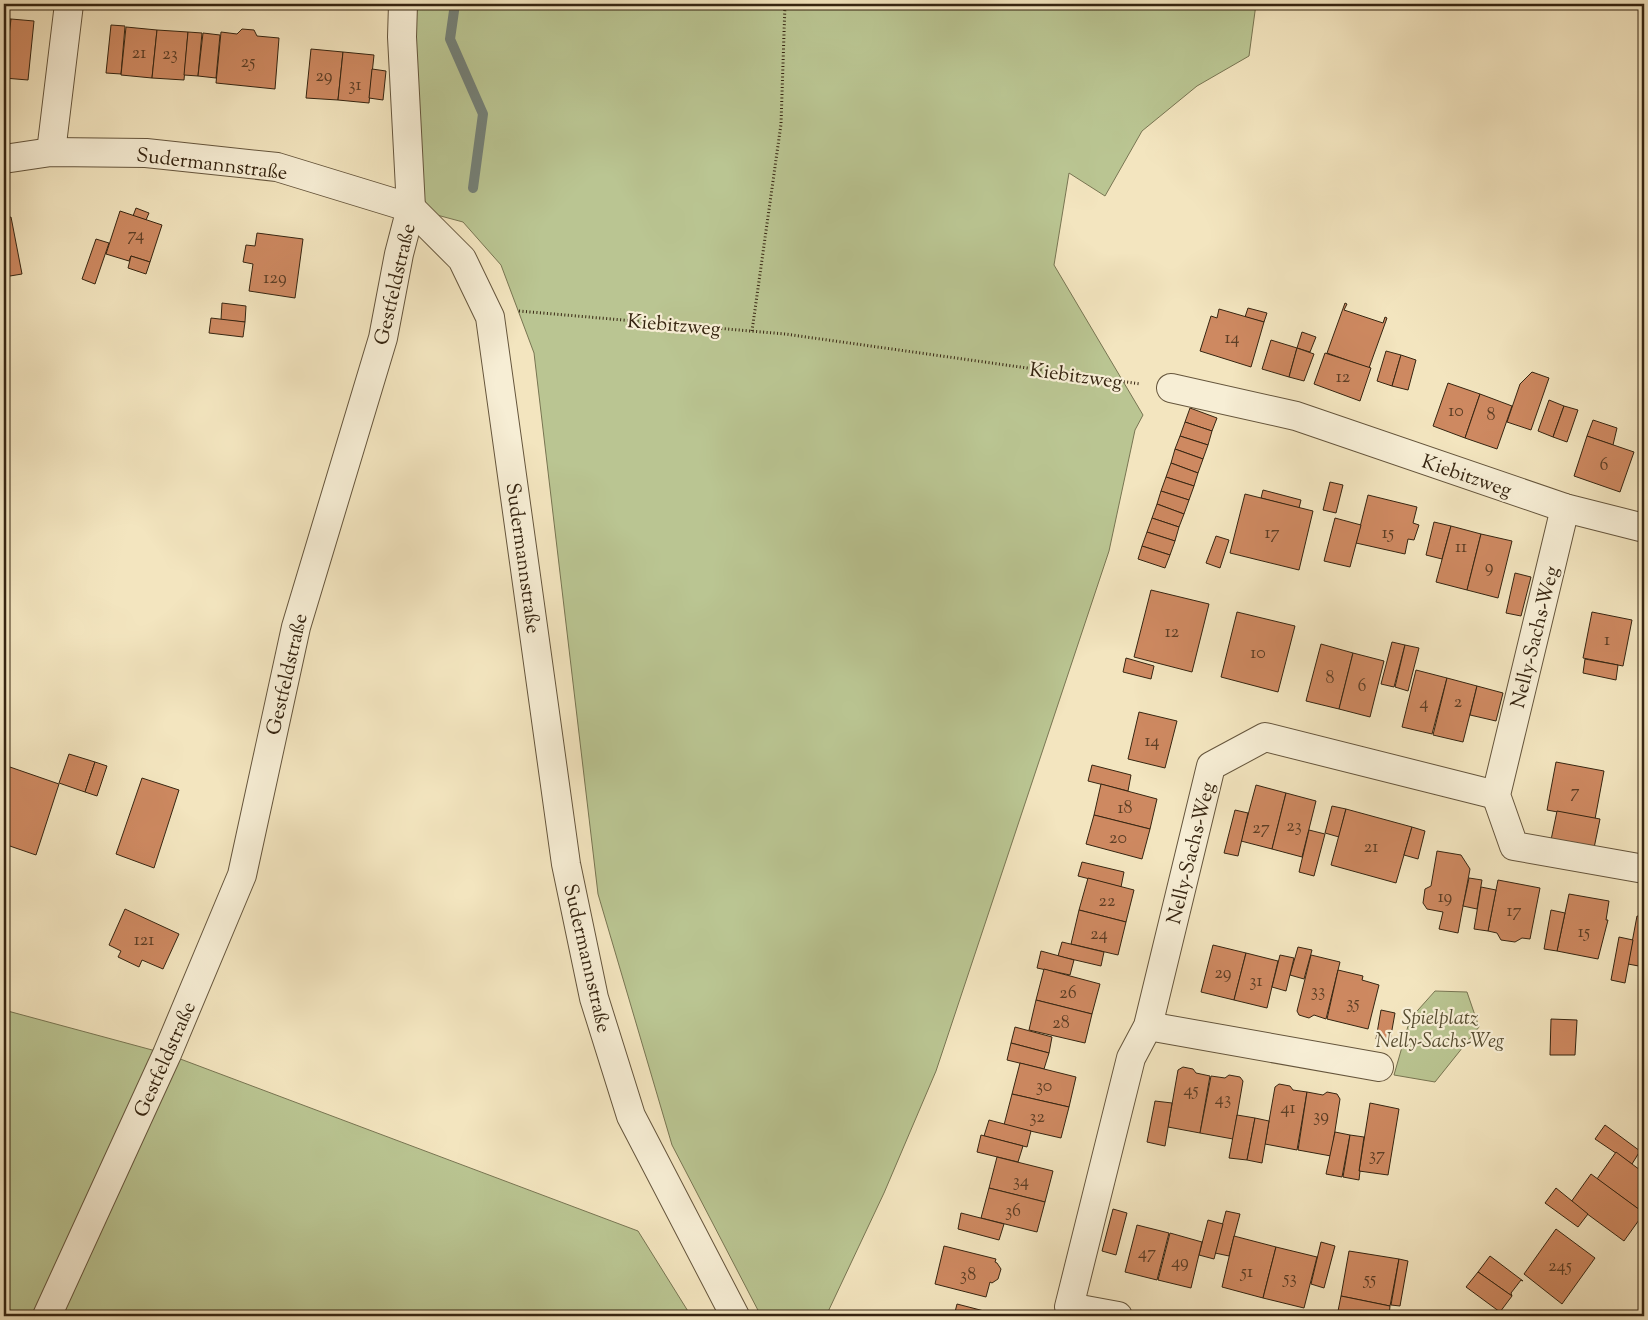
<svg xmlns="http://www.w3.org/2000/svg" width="1648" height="1320" font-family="'Sorts Mill Goudy',serif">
	<rect width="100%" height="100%" fill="#f3e5bf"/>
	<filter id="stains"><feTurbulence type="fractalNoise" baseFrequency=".004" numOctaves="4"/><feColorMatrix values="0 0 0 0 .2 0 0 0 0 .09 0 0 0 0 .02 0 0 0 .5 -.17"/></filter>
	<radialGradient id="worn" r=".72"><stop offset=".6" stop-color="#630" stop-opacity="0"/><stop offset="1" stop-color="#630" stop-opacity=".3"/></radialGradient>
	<g fill="#bac592" stroke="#787552">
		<polygon points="405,4 1256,4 1249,56 1197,86 1142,131 1105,196 1069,173 1054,265 1143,415 1135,430 1109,551 936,1071 884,1193 826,1316 761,1316 672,1145 598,894 534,353 501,265 463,222 411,208"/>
		<polygon points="1435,991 1467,992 1479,1027 1435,1082 1394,1075 1410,1019"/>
		<polygon points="4,1010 167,1054 638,1231 691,1316 4,1316"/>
	</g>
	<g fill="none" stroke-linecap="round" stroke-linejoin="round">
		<polyline stroke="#748077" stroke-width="10" points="455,4 450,39 483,114 473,188"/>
	</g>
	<g fill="#ce8961" stroke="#362511">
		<polygon points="4,18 11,19 4,78"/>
		<polygon points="11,19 34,21 28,80 4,78"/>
		<polygon points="111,25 125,26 121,74 106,73"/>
		<polygon points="126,27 157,30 152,78 121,75"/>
		<polygon points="242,29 254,30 257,36 279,38 275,89 216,83 221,32 237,34"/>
		<polygon points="157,30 188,32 184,80 152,78"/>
		<polygon points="188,32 202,33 198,76 184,75"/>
		<polygon points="203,33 220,35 216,78 198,76"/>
		<polygon points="311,49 343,52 338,100 306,98"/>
		<polygon points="343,52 374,55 369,103 338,100"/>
		<polygon points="372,69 386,71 383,100 369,98"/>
		<polygon points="136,208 149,213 146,220 133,216"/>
		<polygon points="120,211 162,225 150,262 131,256 129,261 106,254"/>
		<polygon points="11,217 22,274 4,277 4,219"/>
		<polygon points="257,233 303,239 295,298 249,291 253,264 243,262 246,245 255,246"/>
		<polygon points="96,239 109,243 95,284 82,279"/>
		<polygon points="131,256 150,262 146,274 128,268"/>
		<polygon points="222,303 246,306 245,322 221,320"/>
		<polygon points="1345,303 1347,304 1344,310 1383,323 1385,317 1387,318 1369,368 1327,353"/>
		<polygon points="1248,308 1267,313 1264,322 1245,317"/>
		<polygon points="1219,309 1264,322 1251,367 1200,351 1211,316 1217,318"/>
		<polygon points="211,318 245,322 243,337 209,333"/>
		<polygon points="1302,332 1316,337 1310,352 1297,348"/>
		<polygon points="1271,340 1297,348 1289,377 1262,369"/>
		<polygon points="1297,348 1314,354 1304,381 1289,377"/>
		<polygon points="1386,351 1401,355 1392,386 1377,381"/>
		<polygon points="1325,353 1371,368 1360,401 1314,384"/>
		<polygon points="1401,355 1416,360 1408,390 1392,386"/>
		<polygon points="1532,372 1549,378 1531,430 1507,422 1520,384"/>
		<polygon points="1448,383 1480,394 1465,438 1433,426"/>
		<polygon points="1480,394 1512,406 1497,449 1465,438"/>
		<polygon points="1549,400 1564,406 1553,437 1538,431"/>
		<polygon points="1564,406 1578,410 1567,442 1553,437"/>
		<polygon points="1190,408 1217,418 1212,431 1185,422"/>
		<polygon points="1593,420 1617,428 1613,445 1587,436"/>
		<polygon points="1185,422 1212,431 1208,445 1180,436"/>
		<polygon points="1180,436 1208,445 1203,459 1175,449"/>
		<polygon points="1587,436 1634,452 1620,492 1574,476"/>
		<polygon points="1175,449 1203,459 1198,473 1171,463"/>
		<polygon points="1171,463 1198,473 1194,486 1166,477"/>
		<polygon points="1166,477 1194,486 1189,500 1161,491"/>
		<polygon points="1330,482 1343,485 1336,513 1323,510"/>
		<polygon points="1263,490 1301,500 1299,508 1261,498"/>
		<polygon points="1161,491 1189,500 1184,514 1157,504"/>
		<polygon points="1245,494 1313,511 1299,570 1230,553"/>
		<polygon points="1368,495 1417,507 1413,523 1419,525 1414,540 1408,539 1405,554 1356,543"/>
		<polygon points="1157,504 1184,514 1179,527 1152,518"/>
		<polygon points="1152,518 1179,527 1175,541 1147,532"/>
		<polygon points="1335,518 1361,525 1350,567 1324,561"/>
		<polygon points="1434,522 1451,526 1442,559 1426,555"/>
		<polygon points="1451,526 1481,534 1467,590 1436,582"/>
		<polygon points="1147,532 1175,541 1170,555 1142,546"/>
		<polygon points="1481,534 1512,541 1498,598 1467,590"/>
		<polygon points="1216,536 1229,540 1220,568 1206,563"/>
		<polygon points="1142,546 1170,555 1165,568 1138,559"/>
		<polygon points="1515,573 1531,577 1521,616 1506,613"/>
		<polygon points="1151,590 1209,604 1192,672 1134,657"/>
		<polygon points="1237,612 1295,626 1278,692 1221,677"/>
		<polygon points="1592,612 1632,620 1623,666 1583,658"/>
		<polygon points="1392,642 1405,645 1394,687 1381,684"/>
		<polygon points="1321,644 1353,653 1339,709 1306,701"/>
		<polygon points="1405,645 1419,648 1408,691 1395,687"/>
		<polygon points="1353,653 1384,661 1370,717 1339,709"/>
		<polygon points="1126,658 1154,666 1151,679 1123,672"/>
		<polygon points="1585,659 1618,665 1616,680 1583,673"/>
		<polygon points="1416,670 1447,678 1432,734 1402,727"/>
		<polygon points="1447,678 1477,686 1463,742 1433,735"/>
		<polygon points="1477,686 1503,693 1496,721 1470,715"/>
		<polygon points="1139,712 1177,721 1165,768 1128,759"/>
		<polygon points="69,754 95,762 85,792 59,783"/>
		<polygon points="95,762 107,766 97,796 85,792"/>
		<polygon points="1556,762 1604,771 1595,819 1547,810"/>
		<polygon points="1092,765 1131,775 1128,791 1088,781"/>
		<polygon points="7,766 59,784 36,855 4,844 4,776"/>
		<polygon points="142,778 179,790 154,868 116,854"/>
		<polygon points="1101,784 1157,799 1150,829 1094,815"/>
		<polygon points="1256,785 1286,793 1272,849 1241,841"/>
		<polygon points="1286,793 1316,801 1302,857 1272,849"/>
		<polygon points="1332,806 1346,809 1339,837 1325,833"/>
		<polygon points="1346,809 1412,827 1396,883 1331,865"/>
		<polygon points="1235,810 1248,813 1238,856 1224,853"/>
		<polygon points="1557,811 1600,819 1594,848 1551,840"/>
		<polygon points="1094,815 1150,829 1142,859 1086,844"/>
		<polygon points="1412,827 1425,831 1418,859 1404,855"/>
		<polygon points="1309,830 1325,834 1314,876 1299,872"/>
		<polygon points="1437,851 1461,855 1470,869 1458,933 1439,929 1443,912 1427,909 1423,903 1425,889 1431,886"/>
		<polygon points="1082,862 1124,872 1121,887 1078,876"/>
		<polygon points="1088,878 1134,890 1126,922 1079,910"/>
		<polygon points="1469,878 1482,880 1477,909 1463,906"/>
		<polygon points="1498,880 1540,888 1530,939 1522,938 1515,942 1501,940 1497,933 1488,931"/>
		<polygon points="1481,887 1496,890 1488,931 1474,929"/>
		<polygon points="1569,894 1609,901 1606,920 1608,920 1598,959 1557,951"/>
		<polygon points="125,909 179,934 163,969 142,960 139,967 118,957 121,951 109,945"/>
		<polygon points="1079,910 1126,922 1118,955 1071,944"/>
		<polygon points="1551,910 1565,913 1557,951 1544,949"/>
		<polygon points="1637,916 1644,917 1644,967 1628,964"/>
		<polygon points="1619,937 1633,940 1625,983 1611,980"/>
		<polygon points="1062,942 1104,952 1101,966 1058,956"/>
		<polygon points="1213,945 1246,953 1234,1000 1201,992"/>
		<polygon points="1298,947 1312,950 1304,979 1290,975"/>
		<polygon points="1041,951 1074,960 1070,975 1037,968"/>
		<polygon points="1246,953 1278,961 1267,1008 1234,1000"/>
		<polygon points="1280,955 1294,958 1286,991 1272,987"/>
		<polygon points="1311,955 1340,962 1326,1019 1314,1015 1309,1018 1299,1015 1297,1011"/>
		<polygon points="1044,969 1100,984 1092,1014 1036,1000"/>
		<polygon points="1338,970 1363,976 1362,980 1379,985 1368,1029 1327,1019"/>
		<polygon points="1036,1000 1092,1014 1085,1043 1029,1030"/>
		<polygon points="1381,1010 1395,1013 1390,1041 1376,1039"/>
		<polygon points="1551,1019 1577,1020 1575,1055 1550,1055"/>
		<polygon points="1015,1027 1052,1037 1049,1053 1011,1043"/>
		<polygon points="1011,1043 1049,1053 1044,1069 1007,1060"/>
		<polygon points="1020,1063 1076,1077 1069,1107 1012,1094"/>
		<polygon points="1183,1067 1193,1069 1196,1073 1210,1076 1200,1133 1168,1127 1178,1070"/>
		<polygon points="1229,1075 1240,1077 1243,1081 1233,1139 1200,1133 1211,1076 1225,1078"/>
		<polygon points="1279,1084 1290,1086 1293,1090 1307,1092 1297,1150 1265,1144 1275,1087"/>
		<polygon points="1307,1092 1323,1095 1327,1092 1337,1094 1340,1099 1331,1156 1298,1150"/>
		<polygon points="1012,1094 1069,1107 1061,1138 1004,1125"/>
		<polygon points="1155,1101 1172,1103 1165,1146 1147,1142"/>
		<polygon points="1370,1103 1399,1109 1388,1175 1359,1171"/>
		<polygon points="1237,1115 1255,1118 1247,1160 1229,1158"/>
		<polygon points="1255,1118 1269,1121 1262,1163 1247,1160"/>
		<polygon points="989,1120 1031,1131 1027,1147 984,1136"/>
		<polygon points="1605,1125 1640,1151 1632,1164 1595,1139"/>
		<polygon points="1335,1132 1350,1135 1342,1177 1326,1174"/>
		<polygon points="981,1135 1023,1146 1018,1162 977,1152"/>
		<polygon points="1350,1135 1364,1137 1359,1171 1360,1171 1359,1180 1343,1177"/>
		<polygon points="1616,1152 1644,1173 1644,1213 1597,1179"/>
		<polygon points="997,1157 1053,1171 1045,1202 989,1188"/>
		<polygon points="1591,1174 1644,1213 1624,1241 1571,1202"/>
		<polygon points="989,1188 1045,1202 1037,1232 981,1218"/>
		<polygon points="1556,1188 1588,1214 1578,1227 1545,1203"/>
		<polygon points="1113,1209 1127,1213 1116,1255 1102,1251"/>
		<polygon points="1226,1211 1240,1214 1229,1256 1215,1253"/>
		<polygon points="961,1213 1004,1224 999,1240 958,1229"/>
		<polygon points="1208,1220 1223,1224 1214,1259 1199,1255"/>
		<polygon points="1137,1225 1169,1233 1157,1280 1125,1272"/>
		<polygon points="1556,1229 1595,1258 1562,1304 1524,1274"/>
		<polygon points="1170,1233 1202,1242 1191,1288 1158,1280"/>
		<polygon points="1234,1236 1276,1247 1263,1298 1222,1287"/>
		<polygon points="1321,1242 1335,1246 1324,1288 1311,1284"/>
		<polygon points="944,1246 996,1259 995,1262 997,1263 1001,1269 998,1279 992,1283 990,1282 986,1297 935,1284"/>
		<polygon points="1276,1247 1317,1257 1304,1308 1263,1298"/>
		<polygon points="1349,1251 1399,1259 1390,1306 1341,1296"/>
		<polygon points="1490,1256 1523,1281 1521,1280 1511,1293 1512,1296 1478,1272"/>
		<polygon points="1399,1259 1408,1261 1400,1306 1391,1305"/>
		<polygon points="1478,1272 1512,1296 1500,1312 1466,1287"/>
		<polygon points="1341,1296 1390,1306 1389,1316 1337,1316"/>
		<polygon points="957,1304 988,1312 986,1316 954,1316"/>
	</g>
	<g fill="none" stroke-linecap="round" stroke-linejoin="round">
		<g stroke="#65553c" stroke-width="30">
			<g id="minor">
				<polyline points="51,152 69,4"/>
				<polyline points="4,159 51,152 146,153 277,167 411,208 462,259 490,317 566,864 594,998 631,1116 735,1316"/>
				<polyline points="1171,388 1296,416 1565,508 1644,528"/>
				<polyline points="1565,508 1496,795 1514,846 1644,869"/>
				<polyline points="1148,1026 1379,1067"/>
				<polyline points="47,1316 167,1054 242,875 296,627 383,338 399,254 411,208 402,37 403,4"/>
				<polyline points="1118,1316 1069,1307 1131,1058 1148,1026 1211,766 1265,737 1496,795"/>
			</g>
		</g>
		<g stroke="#362511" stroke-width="3" stroke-dasharray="1 2.5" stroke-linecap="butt">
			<polyline points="519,311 785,334 1141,384"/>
			<polyline points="752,331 781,124 785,4"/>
		</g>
		<use href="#minor" stroke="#f7eed5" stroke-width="28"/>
	</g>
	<g text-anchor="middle" stroke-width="4.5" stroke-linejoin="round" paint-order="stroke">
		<g font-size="18" fill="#5c3e25">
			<text x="139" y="58">21</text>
			<text x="170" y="59">23</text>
			<text x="248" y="67">25</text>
			<text x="324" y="81">29</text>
			<text x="355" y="90">31</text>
			<text x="136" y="240">74</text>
			<text x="275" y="283">129</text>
			<text x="1232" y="343">14</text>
			<text x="1343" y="382">12</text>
			<text x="1456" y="416">10</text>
			<text x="1491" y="420">8</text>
			<text x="1604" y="470">6</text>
			<text x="1272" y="538">17</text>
			<text x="1388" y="538">15</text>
			<text x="1461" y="552">11</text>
			<text x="1489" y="572">9</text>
			<text x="1172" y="637">12</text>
			<text x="1607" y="645">1</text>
			<text x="1258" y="658">10</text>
			<text x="1330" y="683">8</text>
			<text x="1362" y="691">6</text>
			<text x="1458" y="707">2</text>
			<text x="1424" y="708">4</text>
			<text x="1152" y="746">14</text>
			<text x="1575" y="797">7</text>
			<text x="1125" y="813">18</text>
			<text x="1294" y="831">23</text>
			<text x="1261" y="833">27</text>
			<text x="1118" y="843">20</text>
			<text x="1371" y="852">21</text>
			<text x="1445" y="902">19</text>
			<text x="1107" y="906">22</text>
			<text x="1514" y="916">17</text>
			<text x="1584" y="937">15</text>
			<text x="1099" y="939">24</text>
			<text x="144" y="945">121</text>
			<text x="1223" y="978">29</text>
			<text x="1256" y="986">31</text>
			<text x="1318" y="996">33</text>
			<text x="1068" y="998">26</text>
			<text x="1353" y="1008">35</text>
			<text x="1061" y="1028">28</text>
			<text x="1044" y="1091">30</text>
			<text x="1191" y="1095">45</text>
			<text x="1223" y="1104">43</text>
			<text x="1288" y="1113">41</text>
			<text x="1321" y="1121">39</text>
			<text x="1037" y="1122">32</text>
			<text x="1377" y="1160">37</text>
			<text x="1021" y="1186">34</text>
			<text x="1013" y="1216">36</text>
			<text x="1147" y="1258">47</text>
			<text x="1180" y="1267">49</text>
			<text x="1560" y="1271">245</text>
			<text x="1247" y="1277">51</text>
			<text x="968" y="1280">38</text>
			<text x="1290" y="1283">53</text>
			<text x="1370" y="1284">55</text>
		</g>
		<g font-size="20" fill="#362511" stroke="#f7eed5">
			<text transform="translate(212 163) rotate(7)" y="7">Sudermannstraße</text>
			<text transform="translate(394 284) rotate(-77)" y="7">Gestfeldstraße</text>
			<text transform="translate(674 324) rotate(5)" y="7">Kiebitzweg</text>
			<text transform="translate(1076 375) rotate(8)" y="7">Kiebitzweg</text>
			<text transform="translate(1467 475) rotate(19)" y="7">Kiebitzweg</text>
			<text transform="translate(524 558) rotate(82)" y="7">Sudermannstraße</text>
			<text transform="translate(1534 637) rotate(-76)" y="7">Nelly-Sachs-Weg</text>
			<text transform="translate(286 674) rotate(-77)" y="7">Gestfeldstraße</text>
			<text transform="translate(1190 853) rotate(-76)" y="7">Nelly-Sachs-Weg</text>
			<text transform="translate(588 958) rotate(77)" y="7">Sudermannstraße</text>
			<text transform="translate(164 1059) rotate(-66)" y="7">Gestfeldstraße</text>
		</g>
		<g font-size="20" font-style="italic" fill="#574d31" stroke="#f7eed5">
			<text x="1440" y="1024">Spielplatz<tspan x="1440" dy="23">Nelly-Sachs-Weg</tspan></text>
		</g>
	</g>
	<rect width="1648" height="1320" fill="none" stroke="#f3e5bf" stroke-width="20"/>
	<rect x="5" y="5" width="1638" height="1310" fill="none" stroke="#362511" stroke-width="2.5"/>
	<rect x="10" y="10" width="1628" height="1300" fill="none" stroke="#362511"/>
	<rect width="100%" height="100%" filter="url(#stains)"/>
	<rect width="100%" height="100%" fill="url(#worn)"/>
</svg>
